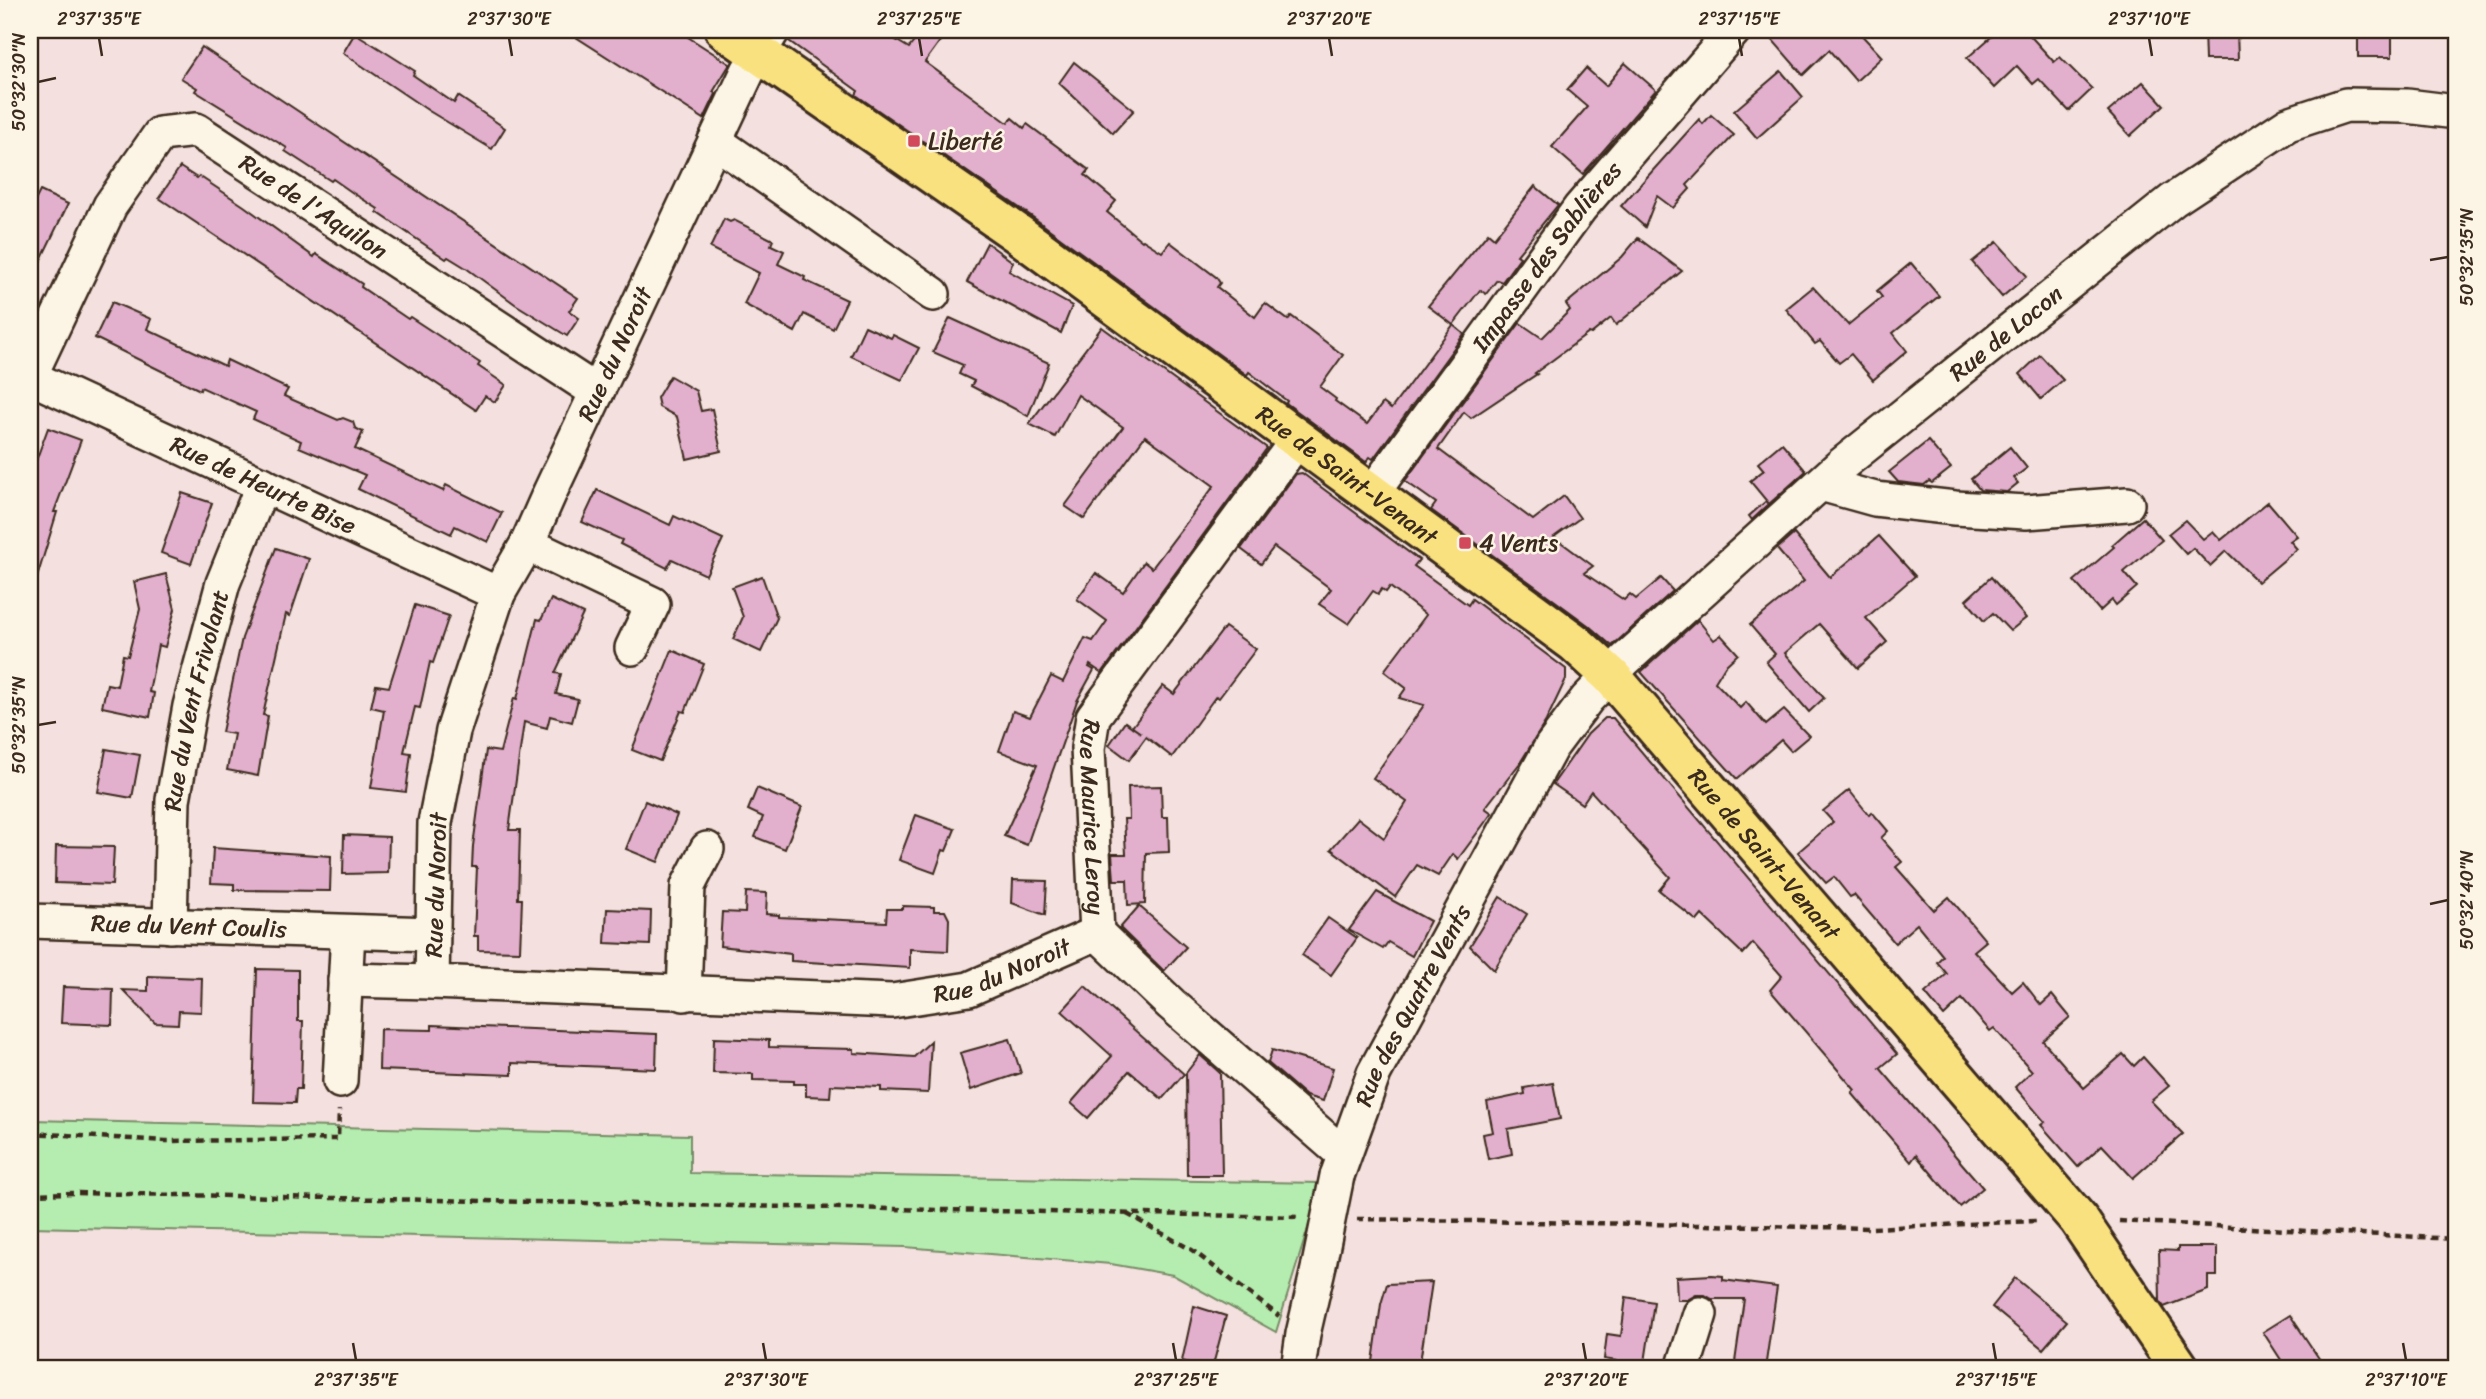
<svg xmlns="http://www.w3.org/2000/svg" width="2486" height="1399" font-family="Sriracha,sans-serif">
	<rect width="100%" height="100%" fill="#f4e0de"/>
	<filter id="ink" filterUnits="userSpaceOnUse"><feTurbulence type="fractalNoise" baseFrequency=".0143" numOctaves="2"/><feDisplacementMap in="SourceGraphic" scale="14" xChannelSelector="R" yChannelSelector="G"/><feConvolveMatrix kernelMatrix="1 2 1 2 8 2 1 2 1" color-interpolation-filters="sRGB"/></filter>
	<g filter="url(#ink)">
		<polygon fill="#b5edb0" stroke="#788c67" stroke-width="2" points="30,1120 690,1135 690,1173 1322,1183 1276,1332 1173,1275 1111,1264 905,1247 30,1227"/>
		<g fill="#e2afcd" stroke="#3b2a1e" stroke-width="2">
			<polygon points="565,30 677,30 730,64 713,92 716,94 704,119"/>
			<polygon points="792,30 879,30 909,48 923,30 948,30 925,62 1008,123 1012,118 1024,128 1027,124 1089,170 1085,175 1116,201 1107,212 1142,241 1143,240 1162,252 1170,242 1216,277 1220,283 1217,287 1255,317 1265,303 1288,320 1291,316 1343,355 1320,387 1336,399 1335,401 1367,424 1383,403 1391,409 1453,325 1428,306 1488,233 1494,238 1535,186 1558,205 1517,255 1520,257 1502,282 1497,280 1486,294 1480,290 1453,325 1464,334 1373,459 1370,457 1366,462 1286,403 1287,401 1249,372 1247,375 1034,218 856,95 858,91 789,41"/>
			<polygon points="1764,30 1857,30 1882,57 1856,81 1829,50 1803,75"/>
			<polygon points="1999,30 2025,30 2054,62 2060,57 2092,89 2069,111 2039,79 2033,84 2017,66 1994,88 1967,58"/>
			<polygon points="2204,30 2237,30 2238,60 2205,60"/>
			<rect x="2358" y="30" width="34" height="27"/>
			<polygon points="355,33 415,71 413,75 454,103 458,96 505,128 492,149 429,111 343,53"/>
			<polygon points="202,47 578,298 569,311 579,318 567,336 515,304 466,268 448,257 446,259 377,212 378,209 353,193 333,179 331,181 285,151 287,148 195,91 197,88 181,78"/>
			<polygon points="1074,62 1134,110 1113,133 1059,83"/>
			<polygon points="1625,63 1656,90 1583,174 1552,147 1587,107 1567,90 1586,68 1606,86"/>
			<polygon points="1781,71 1803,97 1757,138 1734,111"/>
			<polygon points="2143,82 2164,105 2130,136 2108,112"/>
			<polygon points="1711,115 1734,135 1687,185 1690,189 1673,208 1657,196 1645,227 1621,206 1699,119 1703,124"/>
			<polygon points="180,167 197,178 199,176 244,206 314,257 316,254 362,284 361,287 408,319 410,317 480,363 478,366 506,385 495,402 485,396 476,410 159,198"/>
			<polygon points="40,191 68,204 30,282 30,211"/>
			<polygon points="724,219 730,222 734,220 773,240 771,245 784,251 778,264 805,277 804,280 847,300 833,329 804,314 795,332 744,304 759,273 710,248"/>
			<polygon points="1638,238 1682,271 1616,325 1611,318 1591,334 1589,333 1535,373 1537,374 1471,418 1464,412 1438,449 1533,520 1564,496 1580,518 1554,537 1593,566 1584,573 1624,600 1630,594 1636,599 1661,578 1673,591 1612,646 1588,625 1431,510 1436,503 1405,481 1520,323 1542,338 1570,310 1566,304 1622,257"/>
			<polygon points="1997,242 2027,276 2002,297 1972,262"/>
			<polygon points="987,243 1013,262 1009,271 1072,306 1061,333 967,282"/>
			<polygon points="1911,263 1939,296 1893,333 1907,351 1873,380 1851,354 1839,363 1820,341 1815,344 1786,309 1813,287 1848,325 1882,297 1877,291"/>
			<polygon points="112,302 151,319 147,329 225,366 227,360 288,389 284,396 338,420 343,418 353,422 355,428 363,432 355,449 443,491 446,485 502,513 488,542 455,526 451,534 358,489 365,475 299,447 301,441 253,419 256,412 201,387 200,390 95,338"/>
			<polygon points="950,318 1049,363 1028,416 971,386 974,381 959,374 963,365 933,352"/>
			<polygon points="865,326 891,338 893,335 919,348 902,380 851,356"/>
			<polygon points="1102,327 1267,448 1102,673 1090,665 1089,667 1094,670 1077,701 1027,845 1004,836 1037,765 999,751 1013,711 1030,717 1051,676 1063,682 1085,638 1093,641 1107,621 1077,599 1096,573 1123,592 1144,562 1152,568 1214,486 1145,436 1084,519 1065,506 1123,427 1078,395 1055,437 1029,424"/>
			<polygon points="2040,355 2063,380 2041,399 2020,374"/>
			<polygon points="670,376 696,391 701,411 712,409 721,451 687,459 677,417 659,407 657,398"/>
			<polygon points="48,428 81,440 54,512 57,512 35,584 30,583 30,477"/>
			<polygon points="1928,441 1951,468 1932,483 1929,481 1924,485 1898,482 1889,472"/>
			<polygon points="1782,443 1806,471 1769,504 1750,481 1764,470 1758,463"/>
			<polygon points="2010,447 2027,468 2014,478 2018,483 2007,492 1980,490 1971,479"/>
			<polygon points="1302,473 1419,560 1414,566 1468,605 1472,599 1566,669 1566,679 1546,721 1520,763 1485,808 1492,813 1458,859 1453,854 1438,876 1417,865 1395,897 1331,849 1358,818 1384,838 1407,802 1373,778 1424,705 1399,698 1406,688 1384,671 1426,615 1390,587 1386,592 1382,589 1378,594 1373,591 1349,624 1319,604 1331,589 1274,547 1261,564 1241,549 1296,474"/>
			<polygon points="597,490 670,525 674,516 723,539 706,575 672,559 667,568 620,544 622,540 582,522"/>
			<polygon points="182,493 212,503 191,564 161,553"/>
			<polygon points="1766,501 1769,504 1752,520 1749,516"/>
			<polygon points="2268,502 2297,536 2290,541 2297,549 2258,582 2226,551 2210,566 2193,548 2186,554 2168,534 2185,520 2203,539 2213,531 2221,540"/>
			<polygon points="2143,518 2162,540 2124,572 2137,587 2116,605 2112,600 2100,611 2074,581 2114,547 2112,545"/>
			<polygon points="1794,534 1830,577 1879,536 1915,576 1866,618 1887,642 1858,668 1819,624 1785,653 1824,698 1809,712 1766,662 1775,654 1750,625 1804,581 1777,549"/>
			<polygon points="276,548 309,559 290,616 286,614 263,715 268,716 258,776 227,770 234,734 222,732 242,638"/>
			<polygon points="166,574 175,609 165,647 158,645 149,692 154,693 150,717 102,707 107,684 117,686 123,655 128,656 140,609 134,582"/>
			<polygon points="762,576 777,618 761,652 733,639 743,617 732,587"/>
			<polygon points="1991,577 2026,618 2010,631 1993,613 1984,621 1966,600"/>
			<polygon points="551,599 583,614 555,673 561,674 556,694 578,699 572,722 550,716 547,728 524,722 509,830 520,830 518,899 522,899 520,951 478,950 478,936 474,936 477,867 472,867 473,846 486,750 500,752 514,698 517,699 537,619 541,620"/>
			<polygon points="415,605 449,616 433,663 430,662 420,708 415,707 404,752 411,753 406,792 371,788 384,710 371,707 376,685 389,687"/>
			<polygon points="1698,620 1714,640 1721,635 1738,654 1725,666 1715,682 1740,708 1746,702 1766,725 1784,710 1809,736 1791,751 1781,740 1737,779 1641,672"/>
			<polygon points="1225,627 1256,649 1219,698 1216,696 1172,757 1146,737 1129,760 1109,745 1125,722 1141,733 1132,727 1163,686 1174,694"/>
			<polygon points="672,650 704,664 685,712 681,711 660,761 632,750"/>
			<polygon points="1605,718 1613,718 1897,1054 1880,1068 1983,1188 1960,1207 1916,1155 1911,1162 1852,1093 1855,1090 1770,990 1782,976 1753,943 1743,954 1702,915 1697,921 1659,890 1670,877 1591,791 1582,804 1553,784 1588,734"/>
			<polygon points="106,749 140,755 132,798 98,792"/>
			<polygon points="1161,786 1162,817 1168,817 1169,852 1146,853 1145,904 1128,905 1127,880 1114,880 1112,854 1126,854 1124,819 1129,819 1128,787"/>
			<polygon points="757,788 802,807 785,849 755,837 763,817 748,810"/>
			<polygon points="1849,790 1869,815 1872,812 1888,831 1881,838 1902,862 1896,867 1934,910 1949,897 1986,941 1974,951 2012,992 2023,982 2041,1005 2052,995 2070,1017 2043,1041 2084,1088 2123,1054 2134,1066 2143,1057 2169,1086 2151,1101 2183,1134 2133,1178 2102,1145 2078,1167 2041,1125 2045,1122 2015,1087 2032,1071 1994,1028 1990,1031 1962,999 1944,1016 1925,993 1947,974 1937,962 1943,956 1917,924 1895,943 1854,895 1850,897 1834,877 1826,883 1798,852 1833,822 1823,811"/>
			<polygon points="645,801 677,815 658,862 626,849"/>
			<polygon points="916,815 955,829 946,851 943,850 935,873 899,860"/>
			<polygon points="344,835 389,837 388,873 343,874"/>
			<polygon points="56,846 114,847 112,885 55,883"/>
			<polygon points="213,848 331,856 330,891 234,890 234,884 211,883"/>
			<polygon points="1013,880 1047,881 1045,915 1012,903"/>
			<polygon points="746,892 767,893 766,914 779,915 779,917 886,922 887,909 903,909 903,906 934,907 934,911 945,911 949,919 948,951 910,949 910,968 791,961 791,954 720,946 722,912 745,913"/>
			<polygon points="1377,892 1430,921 1412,956 1388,942 1383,949 1349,930"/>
			<polygon points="1500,897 1527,914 1494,970 1470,946"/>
			<polygon points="1139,906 1186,947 1164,971 1120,928"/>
			<polygon points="607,909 651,911 650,945 605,943"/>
			<polygon points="1328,918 1357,938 1331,975 1302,955"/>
			<polygon points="257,969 298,970 298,1021 303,1021 301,1089 296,1089 295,1103 253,1102"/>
			<polygon points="148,976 202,978 201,1012 179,1011 178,1024 155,1023 123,990 148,991"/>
			<polygon points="1085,986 1184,1074 1162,1099 1129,1071 1088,1118 1071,1103 1112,1056 1062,1011"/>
			<polygon points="63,987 113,989 112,1025 61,1023"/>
			<polygon points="432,1025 657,1034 656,1069 512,1063 512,1075 379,1070 380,1029 432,1030"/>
			<polygon points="714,1038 769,1040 769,1047 854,1049 854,1053 914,1057 931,1041 928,1093 881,1091 881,1087 831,1085 830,1097 806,1096 806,1084 794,1084 794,1081 753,1080 753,1074 713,1073"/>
			<polygon points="1010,1039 1021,1073 971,1090 960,1053"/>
			<polygon points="1272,1050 1333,1068 1323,1101 1306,1096 1268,1063"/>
			<polygon points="1200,1055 1220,1073 1222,1175 1187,1175 1186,1073"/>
			<polygon points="1553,1083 1560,1119 1508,1129 1512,1154 1488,1159 1483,1134 1493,1132 1487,1102 1525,1094 1524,1088"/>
			<polygon points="2178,1247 2217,1247 2217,1276 2208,1276 2208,1290 2164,1307 2160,1301 2159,1250 2178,1251"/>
			<polygon points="1712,1275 1723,1276 1723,1280 1777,1287 1765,1369 1734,1369 1744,1299 1712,1299 1705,1295 1696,1295 1687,1300 1677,1300 1676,1277"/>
			<polygon points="2015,1278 2067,1321 2043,1349 1992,1307"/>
			<polygon points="1432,1282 1419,1369 1372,1369 1381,1304 1387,1284"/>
			<polygon points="1626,1297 1654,1302 1644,1369 1616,1369 1617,1361 1604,1359 1607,1334 1621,1336"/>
			<polygon points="1194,1306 1226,1316 1212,1369 1182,1361"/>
			<polygon points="2290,1315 2326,1369 2287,1369 2263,1332"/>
		</g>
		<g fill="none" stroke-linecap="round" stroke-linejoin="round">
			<g stroke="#3b2a1e" stroke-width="38">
				<g id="minor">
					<path id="s1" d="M773,30L748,71L550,492L527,544L498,594L453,731L435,823L432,982L892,1001L969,989L1097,933"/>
					<polyline points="715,141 933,294"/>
					<path id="s2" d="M30,376L110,206L160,134L196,130L597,392"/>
					<path id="s3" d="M30,377L498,594"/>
					<path id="s4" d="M1298,439L1093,717L1088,748L1097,933L1171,1004L1343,1154"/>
					<polyline points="1821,484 1875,499 1955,508 2026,512 2127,504"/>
					<path id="s5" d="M1371,495L1580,208L1734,30"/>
					<polyline points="527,544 653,604 632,648"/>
					<path id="s6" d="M30,921L432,934"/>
					<path id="s7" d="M170,926L173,800L190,706L223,583L263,484"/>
					<polyline points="345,980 432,982"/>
					<polyline points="684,994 688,886 707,849"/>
					<polyline points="340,1081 348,932"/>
					<path id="s8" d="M1337,1176L1374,1073L1551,747L1587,699L1625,660L1840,466L2173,200L2288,124L2346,105L2407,106L2456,112"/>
					<polyline points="1298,1369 1303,1334 1319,1265"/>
					<polyline points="1683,1369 1700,1314"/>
				</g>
			</g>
			<g stroke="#3b2a1e" stroke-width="44">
				<g id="major">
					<path id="s9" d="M725,30L1021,236L1575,643L1611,676L2078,1219L2180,1369"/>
				</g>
			</g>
			<g stroke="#3b2a1e" stroke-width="4.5" stroke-dasharray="7 5" stroke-linecap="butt">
				<polyline points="30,1133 166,1141 338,1139 339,1110"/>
				<polyline points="30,1194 77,1193 1299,1217"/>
				<polyline points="1127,1214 1192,1250 1279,1316"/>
				<polyline points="1357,1219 1871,1228 2037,1221"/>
				<polyline points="2119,1221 2456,1239"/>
			</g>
			<use href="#minor" stroke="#fcf5e5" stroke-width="33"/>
			<use href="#major" stroke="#fae180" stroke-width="38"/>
			<g stroke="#3b2a1e" stroke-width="38" stroke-linecap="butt">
				<polyline id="minor-bridge" points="1319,1265 1337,1176"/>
			</g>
			<use href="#minor-bridge" stroke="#fcf5e5" stroke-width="33"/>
		</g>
	</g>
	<path fill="none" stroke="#3b2a1e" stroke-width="2.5" d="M99,38L102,56M509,38L512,56M919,38L922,56M1329,38L1332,56M1739,38L1742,56M2149,38L2152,56M38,82L56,78M2430,260L2448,257M38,725L56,722M2430,904L2448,900M353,1343L356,1360M763,1343L766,1360M1173,1343L1176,1360M1583,1343L1586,1360M1993,1343L1996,1360M2403,1343L2406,1360"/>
	<g fill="#d1495b" stroke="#fcf5e5" stroke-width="2.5">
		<rect x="907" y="134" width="14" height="14" rx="3.5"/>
		<rect x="1458" y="536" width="14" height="14" rx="3.5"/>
	</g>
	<g text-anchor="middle" stroke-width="5" stroke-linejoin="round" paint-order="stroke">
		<g font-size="24" fill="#3b2a1e" stroke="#fcf5e5" text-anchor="start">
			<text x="928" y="149">Liberté</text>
			<text x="1479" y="551">4 Vents</text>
		</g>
		<g font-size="24" fill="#3b2a1e" stroke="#fcf5e5">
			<text dy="8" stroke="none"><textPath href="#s2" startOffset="452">Rue de l'Aquilon</textPath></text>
			<text dy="8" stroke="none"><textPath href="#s5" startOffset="296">Impasse des Sablières</textPath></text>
			<text dy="8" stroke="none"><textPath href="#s8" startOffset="1097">Rue de Locon</textPath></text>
			<text transform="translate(615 354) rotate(-65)" y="8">Rue du Noroit</text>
			<text dy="8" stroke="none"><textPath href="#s9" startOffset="765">Rue de Saint-Venant</textPath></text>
			<text dy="8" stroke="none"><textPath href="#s3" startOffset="257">Rue de Heurte Bise</textPath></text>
			<text dy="8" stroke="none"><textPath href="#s7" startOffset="228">Rue du Vent Frivolant</textPath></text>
			<text dy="8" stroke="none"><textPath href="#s4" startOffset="446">Rue Maurice Leroy</textPath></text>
			<text dy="8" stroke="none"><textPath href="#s9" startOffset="1332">Rue de Saint-Venant</textPath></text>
			<text transform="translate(436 885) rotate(-88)" y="8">Rue du Noroit</text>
			<text dy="8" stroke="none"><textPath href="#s6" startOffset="159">Rue du Vent Coulis</textPath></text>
			<text dy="8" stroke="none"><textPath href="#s1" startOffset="1600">Rue du Noroit</textPath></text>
			<text dy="8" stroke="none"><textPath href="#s8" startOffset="187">Rue des Quatre Vents</textPath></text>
		</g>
	</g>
	<rect width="2486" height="1399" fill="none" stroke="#fcf5e5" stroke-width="77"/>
	<rect x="38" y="38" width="2410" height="1322" fill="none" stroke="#3b2a1e" stroke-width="2.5"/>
	<g font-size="18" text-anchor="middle" fill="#3b2a1e">
		<text x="99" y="25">2°37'35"E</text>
		<text x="509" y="25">2°37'30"E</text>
		<text x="919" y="25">2°37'25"E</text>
		<text x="1329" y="25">2°37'20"E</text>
		<text x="1739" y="25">2°37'15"E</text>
		<text x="2149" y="25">2°37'10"E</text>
		<text transform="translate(19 82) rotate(-90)" y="6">50°32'30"N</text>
		<text transform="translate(2467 257) rotate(-90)" y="6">50°32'35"N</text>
		<text transform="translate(19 725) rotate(-90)" y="6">50°32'35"N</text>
		<text transform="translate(2467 900) rotate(-90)" y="6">50°32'40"N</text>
		<text x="356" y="1386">2°37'35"E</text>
		<text x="766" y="1386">2°37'30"E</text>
		<text x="1176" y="1386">2°37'25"E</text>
		<text x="1586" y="1386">2°37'20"E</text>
		<text x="1996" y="1386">2°37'15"E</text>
		<text x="2406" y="1386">2°37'10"E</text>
	</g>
</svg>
